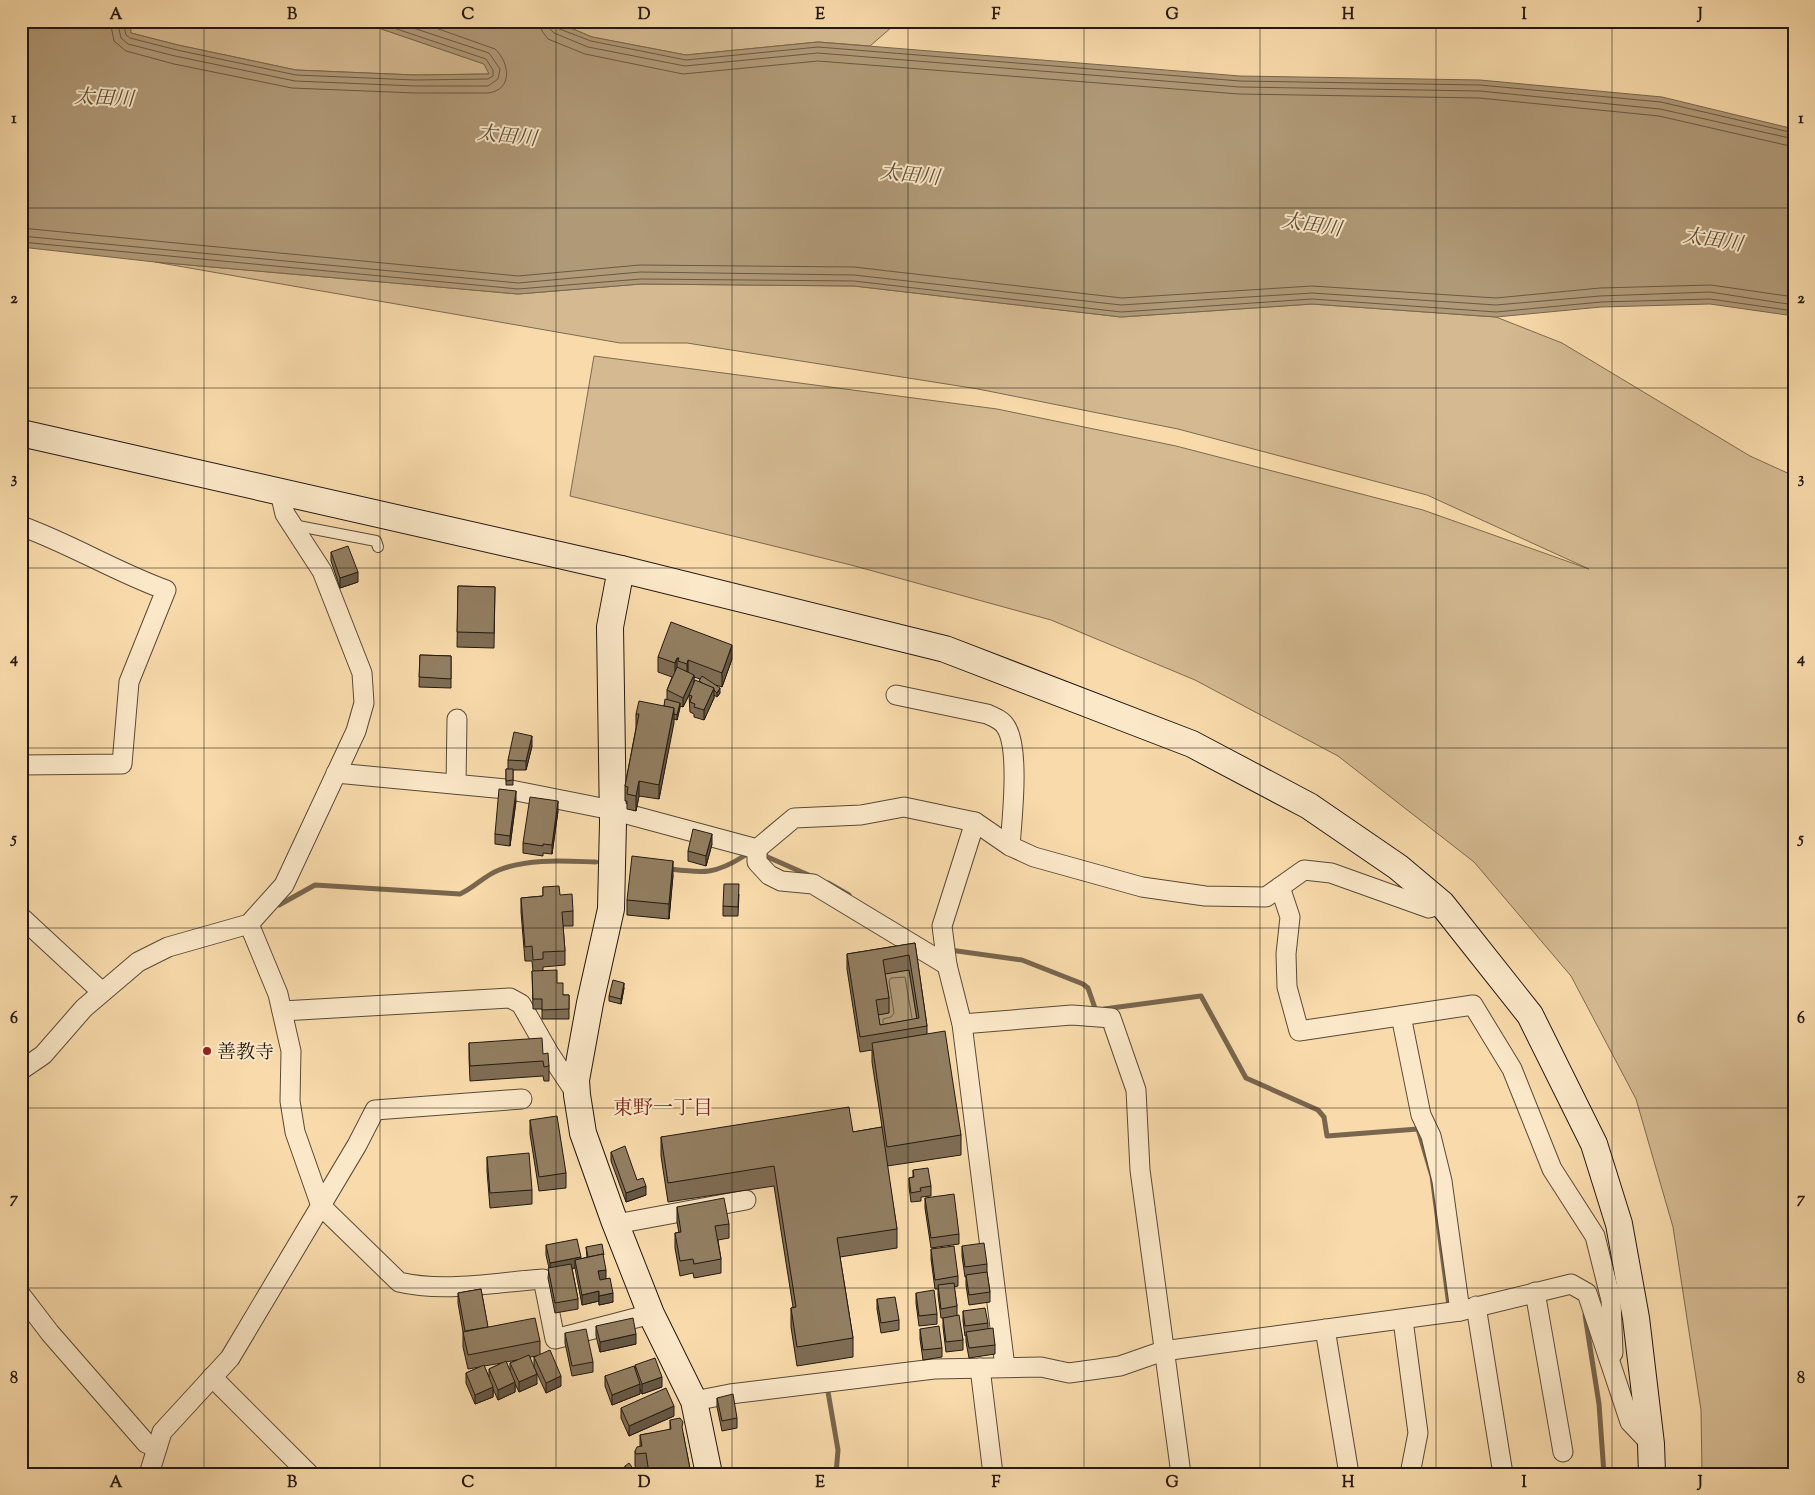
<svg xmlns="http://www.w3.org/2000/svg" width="1815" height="1495" font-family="'Sorts Mill Goudy','Noto Serif JP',serif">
	<rect width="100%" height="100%" fill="#f9dbab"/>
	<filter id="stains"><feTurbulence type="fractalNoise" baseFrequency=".004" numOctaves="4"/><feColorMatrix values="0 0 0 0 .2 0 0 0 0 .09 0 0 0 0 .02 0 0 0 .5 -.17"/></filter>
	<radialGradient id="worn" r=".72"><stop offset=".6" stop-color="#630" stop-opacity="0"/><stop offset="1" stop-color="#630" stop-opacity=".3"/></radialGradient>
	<g fill="#d5ba91" stroke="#7c6a51">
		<polygon points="358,21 484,64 490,74 415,75 296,70 178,45 131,33 128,22"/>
		<polygon points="554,21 893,21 893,26 870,46 818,42 686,55 592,37"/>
		<polygon points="155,262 518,294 641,284 854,286 1121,317 1312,304 1496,317 1562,343 1750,456 1794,476 1794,1474 1702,1474 1701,1410 1673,1227 1636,1099 1571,976 1474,862 1338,756 1195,680 1051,620 851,565 570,496 594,356 997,409 1176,446 1423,510 1589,569 1427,495 1178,429 978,389 687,343 620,343"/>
	</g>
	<g fill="#b09977" stroke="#78664e">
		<polygon points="21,21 130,21 131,33 178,45 296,70 415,75 489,74 484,64 358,21 554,21 592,37 686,55 818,42 1240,76 1480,80 1662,97 1794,129 1794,316 1710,304 1601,307 1496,317 1312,304 1121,317 854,286 641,284 518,294 155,262 21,247"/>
		<polygon points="909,970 919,1033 880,1040 876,1015 889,1012 883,974"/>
	</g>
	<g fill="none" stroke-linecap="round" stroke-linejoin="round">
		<g stroke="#6a5944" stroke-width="1">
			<path d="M110,21L114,41L126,51L174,64L292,88L415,93H488C513,90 510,63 495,49L416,21"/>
			<polyline points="117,21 121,38 128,44 175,56 295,81 415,86 488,86 498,79 500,69 489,53 392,21"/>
			<polyline points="123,21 126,35 130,38 177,50 296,75 415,80 488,79 493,76 493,70 486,59 373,21"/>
			<polyline points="540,21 542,31 548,39 585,54 683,74 818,61 1239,94 1479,98 1659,116 1794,147"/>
			<polyline points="548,21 549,28 554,33 588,47 685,66 818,53 1239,87 1480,91 1660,109 1794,139"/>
			<polyline points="554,21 557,28 591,41 686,60 818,47 1240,81 1480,85 1661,102 1794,133"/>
			<polyline points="21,228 518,276 640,265 854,267 1122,298 1312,286 1496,298 1600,288 1711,285 1794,297"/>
			<polyline points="21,236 518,283 640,272 854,275 1121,305 1312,293 1496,305 1600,296 1710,292 1794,305"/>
			<polyline points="21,242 518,289 641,279 854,281 1121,312 1312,299 1496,312 1601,302 1710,299 1794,311"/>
			<polyline points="883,1023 883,1019 891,1017 894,1013 889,981 891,978 905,977 912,1018"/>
		</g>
		<g stroke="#78664e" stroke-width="5">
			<polyline points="763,855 813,877"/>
			<path d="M669,869C703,873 714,875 744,856"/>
			<polyline points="828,883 849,895"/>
			<path d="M279,905L315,885L460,894C474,888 485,875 499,870C529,858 565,861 596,862"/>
			<polyline points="950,950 1022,960 1083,984 1088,988 1096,1011"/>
			<polyline points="1104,1009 1201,996 1246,1078 1318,1110 1324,1117 1327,1136 1418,1129 1432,1176 1449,1306"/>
			<polyline points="1585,1315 1599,1404 1604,1474"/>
			<polyline points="827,1386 838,1450 836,1474"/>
		</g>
		<g stroke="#584a38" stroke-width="12">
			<polyline id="lane" points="293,525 376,541 378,547"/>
		</g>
		<g stroke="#584a38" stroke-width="21">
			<g id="street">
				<path d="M21,526C71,544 116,572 166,590L129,682L122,764L21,765"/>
				<path d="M896,695L987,714C994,717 1002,720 1006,727C1020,749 1012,819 1010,846"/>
				<polyline points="336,773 506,789 612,810 757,849 794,818 861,815 904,807 975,822 1010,846 1034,857 1142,887 1205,896 1266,897 1304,870 1331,873 1429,908 1442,904"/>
				<polyline points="456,784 457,719"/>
				<polyline points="975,822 942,926 947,965 962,1024 1005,1367"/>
				<polyline points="757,849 757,862 769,875 781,881 813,884 947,965"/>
				<polyline points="1280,887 1290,917 1286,954 1287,987 1299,1031 1473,1005 1512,1069 1552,1169 1595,1236 1611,1300 1613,1353"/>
				<polyline points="21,917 102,992"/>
				<path d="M249,924L278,994L291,1051L290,1101L295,1132L321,1206L399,1282C444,1293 497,1282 543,1279L555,1339L651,1314"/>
				<polyline points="282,1011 510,998 521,1004 549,1053 577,1095"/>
				<polyline points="1401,1016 1421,1115 1431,1136 1442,1181 1460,1311"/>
				<polyline points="962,1024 1072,1015 1111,1018 1136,1090 1140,1170 1181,1474"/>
				<polyline points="21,1070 43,1055 84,1008 138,962 168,947 249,924 284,885 356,731 364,703 362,673 322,571 285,514 280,493"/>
				<polyline points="616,1224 746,1200"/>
				<polyline points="1535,1292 1563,1452"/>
				<polyline points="21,1295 50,1333 146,1443 157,1448"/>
				<polyline points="1476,1306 1503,1474"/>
				<polyline points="1403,1320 1418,1433 1410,1474"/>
				<polyline points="1325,1329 1349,1474"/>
				<polyline points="980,1368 993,1474"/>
				<polyline points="212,1377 309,1474"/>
				<polyline points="694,1401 730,1394 934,1369 1041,1367 1069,1373 1120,1366 1163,1351 1460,1311 1571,1284 1587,1293 1630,1422 1651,1444"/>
				<polyline points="149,1474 162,1432 230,1358 357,1145 375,1110 522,1099"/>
			</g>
		</g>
		<g stroke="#231911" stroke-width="28">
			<g id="secondary">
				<polyline points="21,433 621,569 945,649 1192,744 1309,806 1398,867 1442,904 1530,1015 1594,1144 1619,1224 1636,1318 1651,1444 1652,1474"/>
				<polyline points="621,569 610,627 613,822 611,909 590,1003 576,1080 577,1095 583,1133 614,1220 651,1314 694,1401 709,1474"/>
			</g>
		</g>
		<use href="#lane" stroke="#fbe8c8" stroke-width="10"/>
		<use href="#street" stroke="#fbe8c8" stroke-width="19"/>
		<use href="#secondary" stroke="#fbe8c8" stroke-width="26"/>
	</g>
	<g fill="#7e6c53" stroke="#231911" fill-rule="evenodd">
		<polygon points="331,552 358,582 340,588 331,561"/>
		<polygon points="458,586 495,587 494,648 457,647"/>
		<polygon points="420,655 451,656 451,688 419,687"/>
		<path d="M658,657L732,659L722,687L716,685L720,693L717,697L714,695V698L704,720L694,717V714L690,712L689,695L691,691L683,707L680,706L677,720L674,719L659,799L639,796L636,811L627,809V801H625V786L636,728V714L664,706L667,699V690L672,677L658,672ZM694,677L700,679L699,682L694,684Z"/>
		<polygon points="532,746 526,770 513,770 513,785 506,785 506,769 508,769 508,760"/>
		<polygon points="516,801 510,846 495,844 495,834"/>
		<polygon points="558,811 552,854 543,853 543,856 523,853 523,843"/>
		<polygon points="712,844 706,866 688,861 688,851"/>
		<polygon points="673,875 669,919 627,915 627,900"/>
		<polygon points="543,887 560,895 573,911 573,926 563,926 565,951 565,965 543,967 543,971 557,983 563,995 569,995 569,1019 542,1019 542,1009 533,1009 532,971 533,971 532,961 525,961 521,912 521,898 543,896"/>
		<polygon points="739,894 738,916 723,916 723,906"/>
		<path d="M915,943L927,1026V1034L961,1135V1155L887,1166L897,1229V1248L840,1257L853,1338V1357L797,1366L791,1327V1308L793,1307L774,1186L668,1202L661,1156V1137L853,1132L882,1127L872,1062V1050L860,1052L847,969V954ZM909,970L917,1019L880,1025L878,1015L889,1013V998L885,974Z"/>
		<polygon points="624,988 621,1004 609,1001 609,996"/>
		<polygon points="469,1043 543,1054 549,1066 549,1081 544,1081 543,1076 470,1081 469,1058"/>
		<polygon points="530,1120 566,1173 566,1188 539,1191 530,1134"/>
		<polygon points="611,1152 637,1180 646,1195 626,1202 611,1161"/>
		<polygon points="487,1157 532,1190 532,1204 490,1208 487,1171"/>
		<polygon points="913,1170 931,1186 931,1196 921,1197 921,1201 911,1202 909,1187 909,1178 913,1177"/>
		<polygon points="925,1198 959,1234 959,1244 931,1248 925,1208"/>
		<polygon points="677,1207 729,1224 729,1238 718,1240 721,1259 721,1273 694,1278 693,1273 680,1276 675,1248 675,1233 679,1233 677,1222"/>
		<polygon points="546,1245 581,1259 587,1257 586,1247 606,1279 613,1302 599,1305 599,1301 582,1305 575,1268 572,1268 578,1299 578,1309 555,1313 548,1278 549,1268 546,1255"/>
		<polygon points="962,1246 987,1264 987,1272 990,1292 990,1302 969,1305 966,1285 966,1277 965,1277 962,1256"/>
		<polygon points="931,1249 958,1276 958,1286 954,1287 957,1306 957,1315 963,1340 963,1350 946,1352 943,1327 943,1318 941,1318 938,1295 938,1289 935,1289 931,1259"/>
		<path d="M481,1289L488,1328L540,1341V1355L561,1386L546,1393L534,1367V1357L538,1356L530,1357L537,1384L519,1392L515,1384V1392L498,1400L493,1389V1397L475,1404L466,1383V1373L480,1367L468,1369L463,1347V1332L458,1303V1293ZM517,1360L510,1363V1371L506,1362ZM502,1363L489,1369V1377L484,1366Z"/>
		<polygon points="916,1293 937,1314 937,1324 919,1326 916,1303"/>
		<polygon points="877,1299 899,1320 899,1330 881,1333 877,1309"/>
		<polygon points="963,1311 988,1323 988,1329 995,1345 995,1354 969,1358 966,1342 966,1336 965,1336 963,1321"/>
		<polygon points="596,1326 636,1344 600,1352 596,1336"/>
		<polygon points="920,1329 942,1348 942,1357 923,1360 920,1339"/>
		<polygon points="565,1333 593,1362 593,1372 572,1376 565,1343"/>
		<polygon points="635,1365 662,1387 642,1394 640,1389 640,1394 612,1405 605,1386 605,1376 635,1370"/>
		<polygon points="717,1398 737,1418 737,1428 722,1431 717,1407"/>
		<polygon points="621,1408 674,1416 629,1436 621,1418"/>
		<polygon points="670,1420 683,1433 691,1474 647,1474 646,1468 636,1468 635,1466 635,1451 640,1446 640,1435 670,1430"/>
		<polygon points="625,1466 637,1474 627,1474 625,1471"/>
	</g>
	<g fill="#665844" stroke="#231911">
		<polygon points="358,572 358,582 340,588 340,578"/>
		<polygon points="732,645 732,659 722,687 722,673"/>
		<polygon points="677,658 677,672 675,678 675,663"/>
		<polygon points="688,660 688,675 687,679 687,664"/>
		<polygon points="694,675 694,685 683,707 683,698"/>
		<polygon points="714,688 714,698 704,720 704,710"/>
		<polygon points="720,688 720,693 717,697 717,693"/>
		<polygon points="680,703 680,708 677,720 677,715"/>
		<polygon points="674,708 674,723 659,799 659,785"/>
		<polygon points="532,736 532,746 526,770 526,761"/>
		<polygon points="639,781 639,796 636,811 636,796"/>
		<polygon points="516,791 516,801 510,846 510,836"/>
		<polygon points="558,801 558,811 552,854 552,845"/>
		<polygon points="712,834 712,844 706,866 706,856"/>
		<polygon points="673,861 673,875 669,919 669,904"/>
		<polygon points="624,983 624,988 621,1004 621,999"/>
		<polygon points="646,1186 646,1195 626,1202 626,1193"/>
		<polygon points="581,1257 581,1267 575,1260 575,1268 550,1273 550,1263"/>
		<polygon points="606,1270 606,1279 598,1281 598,1271"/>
		<polygon points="599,1291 599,1301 582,1305 582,1295"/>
		<polygon points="613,1293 613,1302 599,1305 599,1296"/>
		<polygon points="636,1334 636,1344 600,1352 600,1342"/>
		<polygon points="537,1374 537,1384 519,1392 519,1382"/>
		<polygon points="561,1376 561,1386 546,1393 546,1383"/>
		<polygon points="662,1377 662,1387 642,1394 642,1384"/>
		<polygon points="515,1382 515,1392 498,1400 498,1390"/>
		<polygon points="640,1384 640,1394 612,1405 612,1395"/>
		<polygon points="493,1387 493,1397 475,1404 475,1395"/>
		<polygon points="674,1406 674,1416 629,1436 629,1426"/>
	</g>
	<g fill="#927e61" stroke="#231911" fill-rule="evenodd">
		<polygon points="348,546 358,572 340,578 331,552"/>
		<polygon points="458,586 495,587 494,633 457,632"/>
		<polygon points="671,622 732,645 722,673 688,660 687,664 678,661 679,658 677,658 675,663 658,657"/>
		<polygon points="420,655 451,656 451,679 419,677"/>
		<polygon points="677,667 694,675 683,698 667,690"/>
		<polygon points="702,676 720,688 717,693 714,690 714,688 704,684 699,681"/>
		<polygon points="695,680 714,688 704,710 694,707 695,704 690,702 692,696 689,695"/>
		<polygon points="665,699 680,703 677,715 674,714 674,708 664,706"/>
		<polygon points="639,701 674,708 659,785 639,781 636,796 627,794 628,787 625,786 639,714 636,714"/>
		<polygon points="514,732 532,736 526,761 508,760"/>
		<polygon points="506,769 513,769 513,780 506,781"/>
		<polygon points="499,789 516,791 510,836 495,834"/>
		<polygon points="530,797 558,801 552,845 543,844 543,846 523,843"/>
		<polygon points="693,829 712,834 706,856 688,851"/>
		<polygon points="632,856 673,861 669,904 627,900"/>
		<polygon points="724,884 739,884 738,907 723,906"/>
		<polygon points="559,886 560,895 572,894 573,911 562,912 565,951 543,952 543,959 533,960 532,946 525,947 521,898 543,896 543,887"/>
		<path d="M915,943L927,1026L860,1037L847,954ZM909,955L919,1018L880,1025L876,1000L889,998L883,960Z"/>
		<polygon points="557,970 557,983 563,983 563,995 569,995 569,1009 542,1010 542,999 533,999 532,971"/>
		<polygon points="613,980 624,983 621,999 609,996"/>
		<polygon points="945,1031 961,1135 887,1147 872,1043"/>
		<polygon points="542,1038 543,1054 548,1053 549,1066 544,1067 543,1061 470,1066 469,1043"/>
		<polygon points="849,1107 853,1132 882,1127 897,1229 837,1238 853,1338 797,1347 791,1308 796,1307 774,1166 668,1183 661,1137"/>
		<polygon points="557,1116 566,1173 539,1177 530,1120"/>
		<polygon points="625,1146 637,1180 643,1178 646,1186 626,1193 611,1152"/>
		<polygon points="529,1153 532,1190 490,1193 487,1157"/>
		<polygon points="928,1168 931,1186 920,1188 921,1191 911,1193 909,1178 914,1177 913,1170"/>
		<polygon points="954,1194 959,1234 931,1238 925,1198"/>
		<polygon points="724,1198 729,1224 715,1226 721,1259 694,1264 693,1259 680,1261 675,1233 681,1232 677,1207"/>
		<polygon points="577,1239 581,1257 550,1263 546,1245"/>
		<polygon points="984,1243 987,1264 965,1267 962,1246"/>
		<polygon points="602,1244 604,1255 603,1254 588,1257 586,1247"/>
		<polygon points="954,1246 958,1276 935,1280 931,1249"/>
		<polygon points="603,1254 606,1270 598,1271 600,1280 610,1278 613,1293 599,1296 599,1291 582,1295 575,1260"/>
		<polygon points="571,1264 578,1299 555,1303 548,1268"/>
		<polygon points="987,1272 990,1292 969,1295 966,1275"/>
		<polygon points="954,1283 957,1306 941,1309 938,1285"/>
		<polygon points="481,1289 488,1327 465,1331 458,1293"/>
		<polygon points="934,1290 937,1314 919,1316 916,1293"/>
		<polygon points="895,1297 899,1320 881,1323 877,1299"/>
		<polygon points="985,1308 988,1323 965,1326 963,1311"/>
		<polygon points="959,1315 963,1340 946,1342 943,1318"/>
		<polygon points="535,1318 540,1341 468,1355 463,1332"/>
		<polygon points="633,1318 636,1334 600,1342 596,1326"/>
		<polygon points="939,1326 942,1348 923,1350 920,1329"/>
		<polygon points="993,1328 995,1345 969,1348 966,1332"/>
		<polygon points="586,1329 593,1362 572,1366 565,1333"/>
		<polygon points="550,1350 561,1376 546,1383 534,1357"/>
		<polygon points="529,1355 537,1374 519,1382 510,1363"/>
		<polygon points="655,1358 662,1377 642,1384 635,1365"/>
		<polygon points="506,1361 515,1382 498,1390 489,1369"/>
		<polygon points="484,1365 493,1387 475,1395 466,1373"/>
		<polygon points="634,1366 640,1384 612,1395 605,1376"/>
		<polygon points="666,1388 674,1406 629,1426 621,1408"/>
		<polygon points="733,1394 737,1418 722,1421 717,1398"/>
		<polygon points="680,1418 683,1422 682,1427 691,1474 649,1474 646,1453 636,1454 635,1451 637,1447 642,1446 640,1435 671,1429 670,1420"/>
		<polygon points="629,1463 637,1474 630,1474 625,1466"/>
		<polygon points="740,1470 741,1474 731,1474 731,1472"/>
		<polygon points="762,1471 762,1474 742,1474"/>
	</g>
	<path fill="none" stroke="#231911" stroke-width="1" stroke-opacity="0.55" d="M204,21V1474M380,21V1474M556,21V1474M732,21V1474M908,21V1474M1084,21V1474M1260,21V1474M1436,21V1474M1612,21V1474M21,208H1794M21,388H1794M21,568H1794M21,748H1794M21,928H1794M21,1108H1794M21,1288H1794"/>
	<circle fill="#8f2418" stroke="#fbe8c8" stroke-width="2" cx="207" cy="1051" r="5"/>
	<g text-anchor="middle" stroke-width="4" stroke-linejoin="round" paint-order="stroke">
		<g font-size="19" fill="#231911" stroke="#fbe8c8" text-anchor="start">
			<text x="217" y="1058">善教寺</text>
		</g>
		<g font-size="20" font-style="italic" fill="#5b4c3a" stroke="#fbe8c8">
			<text transform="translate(104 97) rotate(3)" y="7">太田川</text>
			<text transform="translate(507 135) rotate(6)" y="7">太田川</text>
			<text transform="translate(910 174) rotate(6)" y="7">太田川</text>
			<text transform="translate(1312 224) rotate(9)" y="7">太田川</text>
			<text transform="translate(1713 239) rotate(9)" y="7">太田川</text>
		</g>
		<g font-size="20" fill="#7a1f14" stroke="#fbe8c8">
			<text x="663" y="1114">東野一丁目</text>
		</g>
	</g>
	<rect width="1815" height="1495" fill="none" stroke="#f9dbab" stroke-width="55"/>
	<rect x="28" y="28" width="1760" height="1440" fill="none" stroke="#231911" stroke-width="2"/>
	<g font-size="16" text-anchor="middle" font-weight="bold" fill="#231911">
		<text x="116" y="19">A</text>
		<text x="292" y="19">B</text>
		<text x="468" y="19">C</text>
		<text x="644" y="19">D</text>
		<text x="820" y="19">E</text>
		<text x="996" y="19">F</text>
		<text x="1172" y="19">G</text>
		<text x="1348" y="19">H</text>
		<text x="1524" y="19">I</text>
		<text x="1700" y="19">J</text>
		<text x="14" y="123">1</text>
		<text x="1801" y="123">1</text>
		<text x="14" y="303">2</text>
		<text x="1801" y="303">2</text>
		<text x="14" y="483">3</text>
		<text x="1801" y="483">3</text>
		<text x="14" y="663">4</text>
		<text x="1801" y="663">4</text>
		<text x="14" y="843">5</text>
		<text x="1801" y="843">5</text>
		<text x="14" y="1023">6</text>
		<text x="1801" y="1023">6</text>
		<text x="14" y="1203">7</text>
		<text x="1801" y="1203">7</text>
		<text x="14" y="1383">8</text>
		<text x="1801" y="1383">8</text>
		<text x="116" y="1487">A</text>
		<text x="292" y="1487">B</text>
		<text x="468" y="1487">C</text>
		<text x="644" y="1487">D</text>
		<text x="820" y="1487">E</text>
		<text x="996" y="1487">F</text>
		<text x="1172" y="1487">G</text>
		<text x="1348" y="1487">H</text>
		<text x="1524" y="1487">I</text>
		<text x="1700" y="1487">J</text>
	</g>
	<rect width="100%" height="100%" filter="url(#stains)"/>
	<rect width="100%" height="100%" fill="url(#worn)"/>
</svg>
